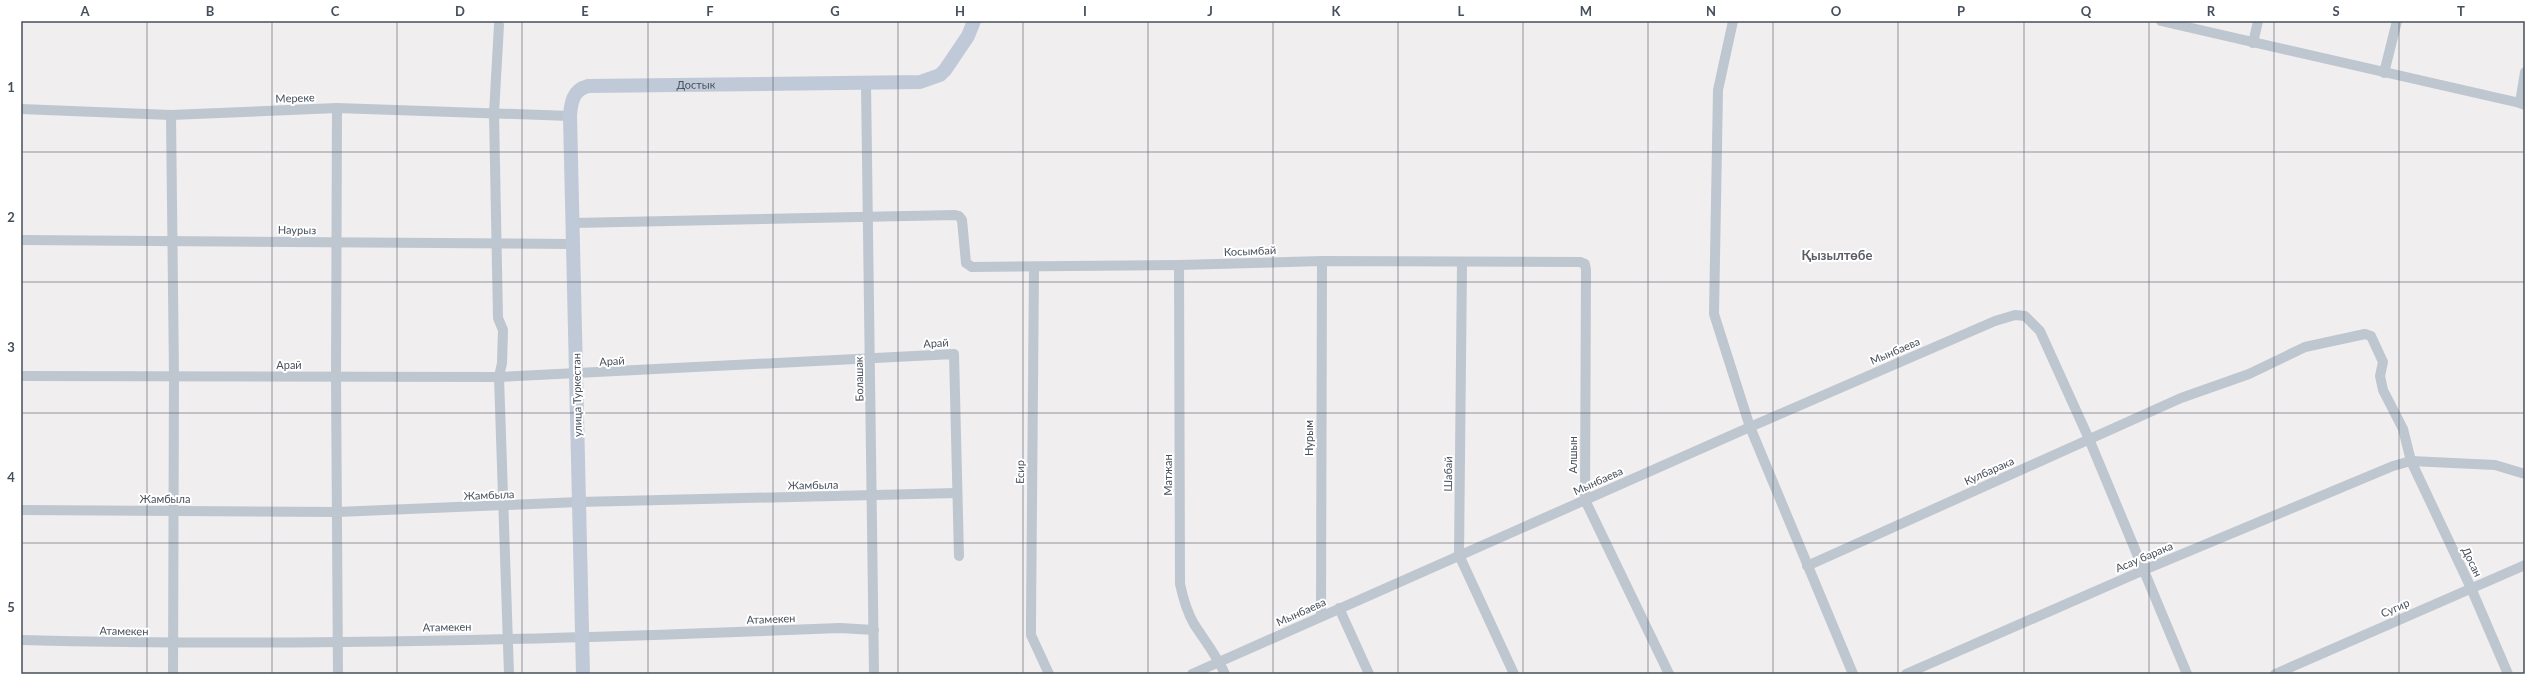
<svg xmlns="http://www.w3.org/2000/svg" width="2546" height="695" font-family="Lato,sans-serif">
	<rect width="100%" height="100%" fill="#f0eeee"/>
	<g fill="none" stroke-linecap="round" stroke-linejoin="round">
		<g stroke="#bec6d0" stroke-width="10">
			<polyline points="1733,21 1718,90 1714,314 1750,427 1853,674"/>
			<polyline points="2161,21 2520,103"/>
			<polyline points="499,25 494,113 498,318 503,330 502,363 499,377 509,674"/>
			<polyline points="2253,43 2258,21"/>
			<polyline points="2525,72 2520,103 2525,105"/>
			<polyline points="2384,73 2397,21"/>
			<polyline points="866,84 874,674"/>
			<polyline points="337,108 336,377 338,674"/>
			<polyline points="21,109 171,115 337,108 570,116"/>
			<polyline points="171,115 174,377 173,674"/>
			<polyline points="573,223 955,215 959,216 962,220 966,263 972,267 1179,265 1322,261 1580,262 1585,264 1586,270 1585,500 1669,674"/>
			<polyline points="21,240 573,244"/>
			<polyline points="1462,263 1459,555 1514,674"/>
			<path d="M1179,265L1180,584C1183,598 1187,612 1194,624C1205,641 1217,656 1225,674"/>
			<polyline points="1034,267 1031,620 1031,635 1049,674"/>
			<polyline points="21,376 499,377 954,354 959,556"/>
			<polyline points="21,510 337,512 579,502 957,493"/>
			<polyline points="1807,566 2181,398 2249,374 2305,347 2365,334 2371,336 2383,362 2380,376 2383,390 2403,429 2411,461 2471,588 2508,674"/>
			<polyline points="1339,608 1369,674"/>
			<polyline points="1321,616 1322,261"/>
			<path d="M21,640C294,647 568,639 840,628L874,630"/>
			<polyline points="1192,674 1750,427 1995,321 2015,315 2025,316 2040,331 2089,439 2187,674"/>
			<polyline points="1906,674 2144,570 2393,466 2411,461 2495,465 2525,474"/>
			<polyline points="2275,674 2525,565"/>
		</g>
		<path stroke="#c0c9d7" stroke-width="14" id="s1" d="M583,674L570,116C571,102 573,90 588,86L920,82L940,75L945,70L968,36L974,21"/>
	</g>
	<path fill="none" stroke="#464f5b" stroke-width="1" stroke-opacity="0.55" d="M147,21V674M272,21V674M397,21V674M522,21V674M648,21V674M773,21V674M898,21V674M1023,21V674M1148,21V674M1273,21V674M1398,21V674M1523,21V674M1648,21V674M1773,21V674M1898,21V674M2024,21V674M2149,21V674M2274,21V674M2399,21V674M21,152H2525M21,282H2525M21,413H2525M21,543H2525"/>
	<g text-anchor="middle" stroke-width="4" stroke-linejoin="round" paint-order="stroke">
		<g font-size="11" fill="#464f5b" stroke="#fff">
			<text dy="4" stroke="none"><textPath href="#s1" startOffset="704">Достык</textPath></text>
			<text transform="translate(295 98) rotate(-2)" y="4">Мереке</text>
			<text transform="translate(297 230) rotate(1)" y="4">Наурыз</text>
			<text transform="translate(1250 251) rotate(-2)" y="4">Косымбай</text>
			<text transform="translate(936 343) rotate(-3)" y="4">Арай</text>
			<text transform="translate(1895 351) rotate(-23)" y="4">Мынбаева</text>
			<text transform="translate(612 361) rotate(-3)" y="4">Арай</text>
			<text x="289" y="369">Арай</text>
			<text transform="translate(859 379) rotate(-91)" y="4">Болашак</text>
			<text transform="translate(577 395) rotate(-91)" y="4">улица Туркестан</text>
			<text transform="translate(1309 438) rotate(-90)" y="4">Нурым</text>
			<text transform="translate(1573 455) rotate(-90)" y="4">Алшын</text>
			<text transform="translate(1989 471) rotate(-24)" y="4">Кулбарака</text>
			<text transform="translate(1020 472) rotate(-89)" y="4">Есир</text>
			<text transform="translate(1448 474) rotate(-89)" y="4">Шабай</text>
			<text transform="translate(1168 475) rotate(-90)" y="4">Матжан</text>
			<text transform="translate(1598 481) rotate(-24)" y="4">Мынбаева</text>
			<text transform="translate(813 485) rotate(-1)" y="4">Жамбыла</text>
			<text transform="translate(489 495) rotate(-2)" y="4">Жамбыла</text>
			<text x="165" y="503">Жамбыла</text>
			<text transform="translate(2144 557) rotate(-23)" y="4">Асау барака</text>
			<text transform="translate(2472 562) rotate(64)" y="4">Досан</text>
			<text transform="translate(2395 608) rotate(-24)" y="4">Сугир</text>
			<text transform="translate(1301 612) rotate(-24)" y="4">Мынбаева</text>
			<text transform="translate(771 619) rotate(-2)" y="4">Атамекен</text>
			<text transform="translate(447 627) rotate(-1)" y="4">Атамекен</text>
			<text transform="translate(124 631) rotate(1)" y="4">Атамекен</text>
		</g>
		<g font-size="13" font-weight="bold" fill="#5a5d63" stroke="#fff">
			<text x="1837" y="260">Қызылтөбе</text>
		</g>
	</g>
	<rect width="2546" height="695" fill="none" stroke="#ffffff" stroke-width="44"/>
	<rect x="22" y="22" width="2502" height="651" fill="none" stroke="#464f5b" stroke-width="1.5"/>
	<g font-size="13" text-anchor="middle" font-weight="bold" fill="#464f5b">
		<text x="85" y="16">A</text>
		<text x="210" y="16">B</text>
		<text x="335" y="16">C</text>
		<text x="460" y="16">D</text>
		<text x="585" y="16">E</text>
		<text x="710" y="16">F</text>
		<text x="835" y="16">G</text>
		<text x="960" y="16">H</text>
		<text x="1085" y="16">I</text>
		<text x="1210" y="16">J</text>
		<text x="1336" y="16">K</text>
		<text x="1461" y="16">L</text>
		<text x="1586" y="16">M</text>
		<text x="1711" y="16">N</text>
		<text x="1836" y="16">O</text>
		<text x="1961" y="16">P</text>
		<text x="2086" y="16">Q</text>
		<text x="2211" y="16">R</text>
		<text x="2336" y="16">S</text>
		<text x="2461" y="16">T</text>
		<text x="11" y="92">1</text>
		<text x="11" y="222">2</text>
		<text x="11" y="352">3</text>
		<text x="11" y="482">4</text>
		<text x="11" y="612">5</text>
	</g>
</svg>
